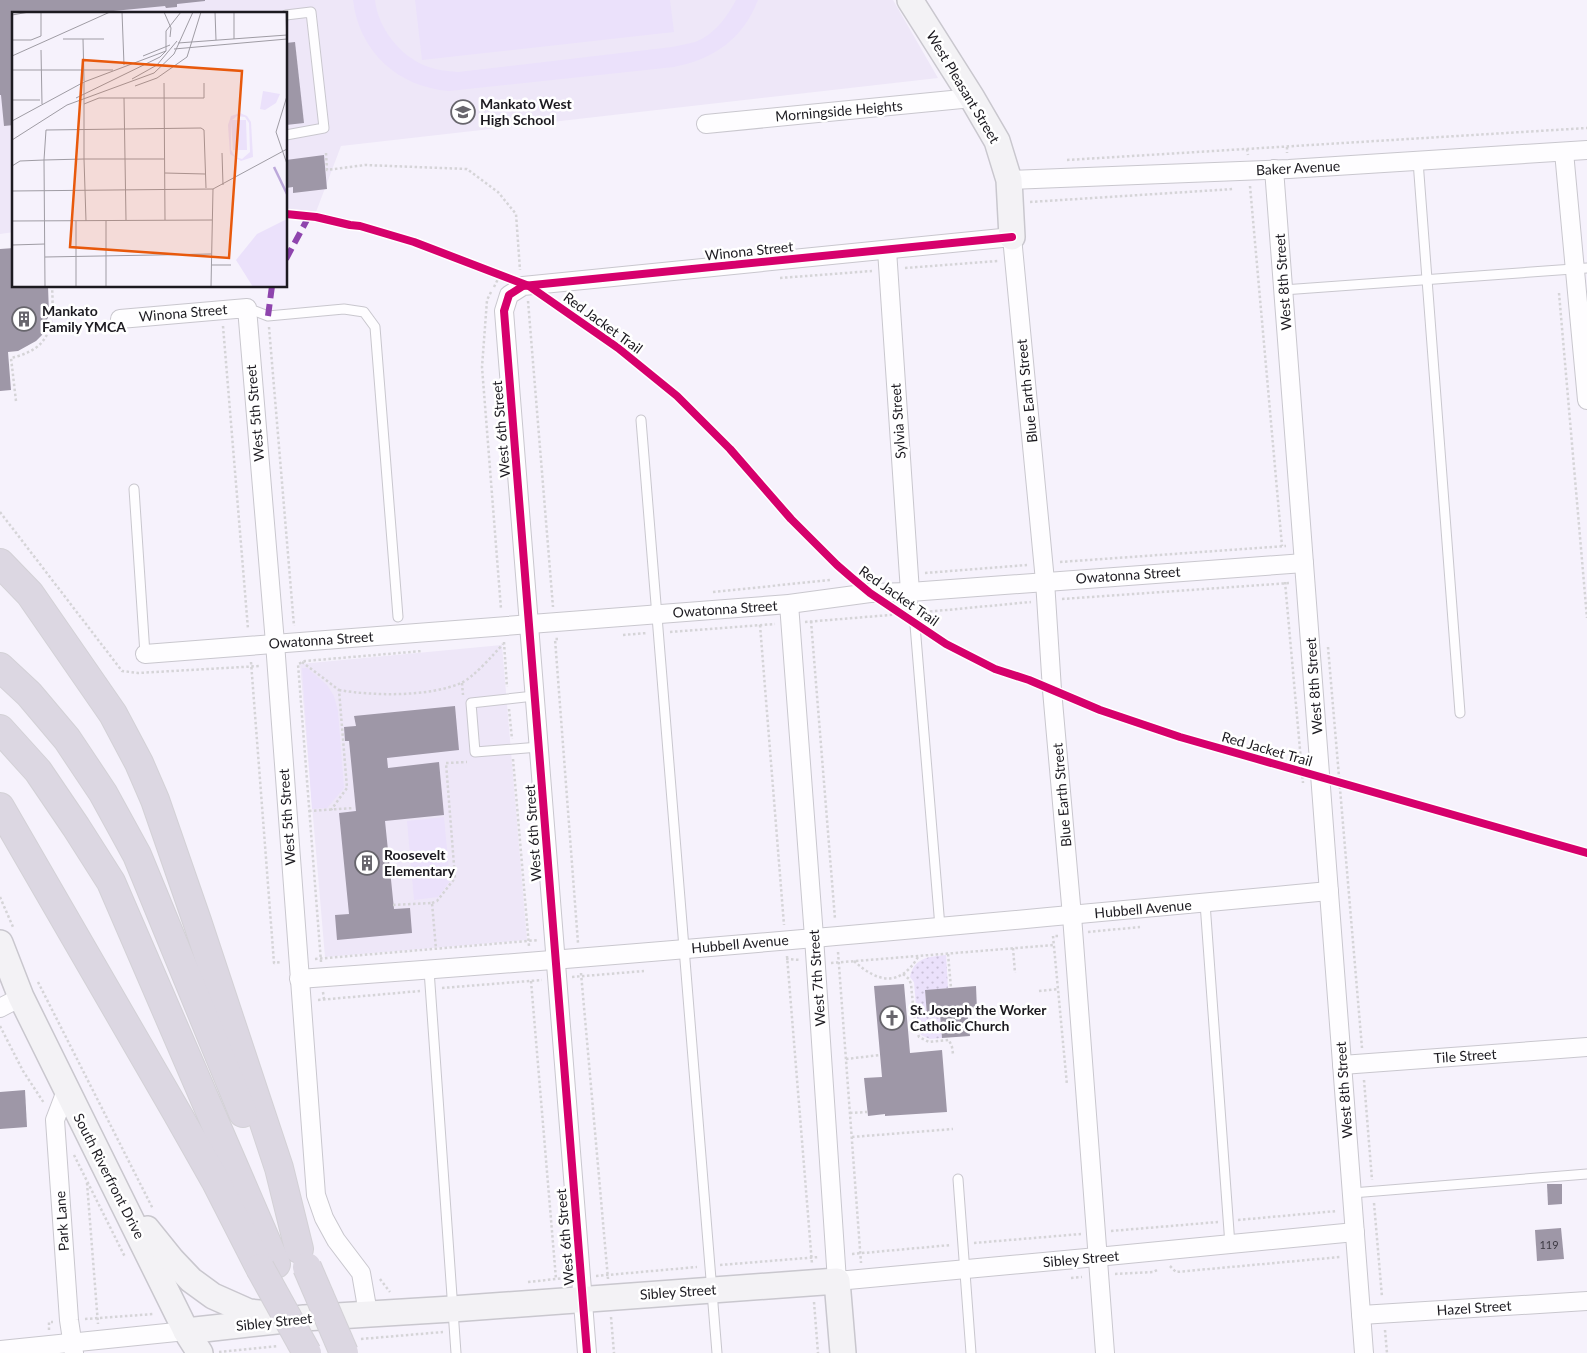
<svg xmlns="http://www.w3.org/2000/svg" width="1587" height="1353" font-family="Lato,sans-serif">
	<defs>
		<pattern id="grass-dots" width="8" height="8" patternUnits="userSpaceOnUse" patternTransform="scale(1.25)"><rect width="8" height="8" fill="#ebe1fb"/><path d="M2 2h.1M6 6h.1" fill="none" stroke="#c9c0d7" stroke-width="1.8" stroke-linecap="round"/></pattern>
	</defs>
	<rect width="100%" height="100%" fill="#f6f2fc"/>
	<g fill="#eee7f8">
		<polygon points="0,0 893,0 938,78 341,146 316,212 286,210 286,14 14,14 14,232 0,234"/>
		<polygon points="502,645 527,940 325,957 300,664"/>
	</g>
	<path fill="url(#grass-dots)" d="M946,955L948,988L925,991L927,1014H940L942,1038L930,1039L921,1035L918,1028L914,982L910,977C914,957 929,957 946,955Z"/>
	<g fill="#ebe1fb">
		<path d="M353,0H375C378,28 400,56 426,66C436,70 447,71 458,72L672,47C680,45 688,44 695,42C714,35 727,17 736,0H758C743,39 714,59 674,67L449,91C398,87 359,52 353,0Z"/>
		<polygon points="415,0 670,0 674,32 422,60"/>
		<polygon points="302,668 307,668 327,685 334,696 338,711 344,788 327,808 312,809"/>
		<polygon points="444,817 450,881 438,897 414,900 407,821"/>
	</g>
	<g fill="#9e97a7">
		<polygon points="0,0 205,0 205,1 177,4 177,7 166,8 165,6 103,12 103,14 14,14 14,125 4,126 1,95 0,95"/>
		<polygon points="295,42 304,123 286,125 286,43"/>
		<polygon points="324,155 327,189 293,193 293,187 286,188 286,160"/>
		<polygon points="14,248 14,286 48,286 49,314 42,335 36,341 18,351 8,352 11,390 0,391 0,249"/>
		<polygon points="455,706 459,750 387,758 388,768 439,762 444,815 385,821 394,909 410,908 412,933 337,940 335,915 349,914 339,813 356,811 349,741 345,741 344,727 356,726 354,716"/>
		<polygon points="904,984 910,1053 942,1050 947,1112 885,1116 885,1114 868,1116 864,1078 882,1077 874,986"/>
		<polygon points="976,986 977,1010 967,1011 970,1036 942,1038 940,1014 927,1015 925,990"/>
		<polygon points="25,1090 27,1127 0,1129 0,1092"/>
		<polygon points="1547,1184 1562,1184 1562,1204 1548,1205"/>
		<polygon points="1561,1228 1564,1259 1537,1261 1535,1230"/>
	</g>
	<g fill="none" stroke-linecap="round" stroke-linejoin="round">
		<g stroke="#c9c7ce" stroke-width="11">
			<g id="lane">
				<polyline points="286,15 311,12 324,128 286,135"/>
				<polyline points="1418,161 1460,713"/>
				<polyline points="1283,290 1587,268"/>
				<polyline points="247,308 268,316 344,309 364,312 375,327 398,617"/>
				<polyline points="641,420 717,1353"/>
				<polyline points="134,489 145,654"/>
				<polyline points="910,592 914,613 940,927"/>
				<polyline points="534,696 471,703 475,752 539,747"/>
				<polyline points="1205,903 1230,1245"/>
				<polyline points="429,970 456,1353"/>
				<polyline points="958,1179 971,1353"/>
				<polyline points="1352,1193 1587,1174"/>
			</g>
		</g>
		<g stroke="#c9c7ce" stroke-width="20">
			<g id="street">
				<polyline points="706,124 972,98"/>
				<polyline points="1564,152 1587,400"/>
				<polyline points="1274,169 1364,1353"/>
				<polyline points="1009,180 1289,169 1587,150"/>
				<polyline points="887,250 910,592"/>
				<polyline points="120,319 247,308 275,643 316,1195 324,1218 336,1240 361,1273 368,1313"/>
				<polyline points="789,604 814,937 837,1281 1097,1257 1355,1232"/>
				<polyline points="145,654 789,604 870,593 910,592 1304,563"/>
				<path d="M299,979C643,955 986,923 1329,891"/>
				<polyline points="0,1008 21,997"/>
				<polyline points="1342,1065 1587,1047"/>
				<polyline points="66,1091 55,1120 69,1320 74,1353"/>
				<polyline points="1361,1315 1587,1301"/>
				<polyline points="0,1350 186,1331"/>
				<polyline points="587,1353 504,311 509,295 523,286 1012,237 1045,581 1052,690 1072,916 1105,1353"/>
			</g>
		</g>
		<g stroke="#c9c7ce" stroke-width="28">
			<g id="secondary">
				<polyline points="910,0 972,98 997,141 1009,180 1012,237"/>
				<polyline points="0,943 21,997 186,1331 200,1353"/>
				<polyline points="147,1229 172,1260 191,1280 213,1296 249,1312 272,1314"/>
				<polyline points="186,1331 304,1318 452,1309 837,1281 843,1353"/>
			</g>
		</g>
		<g stroke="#d3d1d6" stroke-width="30">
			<g id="highway">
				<polyline points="0,563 30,594 113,714 139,763 155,800 197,921 279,1168 299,1249"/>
				<polyline points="0,667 29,694 67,739 103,793 137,855 243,1113"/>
				<polyline points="0,729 38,771 76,827 111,882 276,1264"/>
				<polyline points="0,807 177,1113 215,1180 260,1268"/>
			</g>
		</g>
		<g stroke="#d5d4d7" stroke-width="2.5" stroke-dasharray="2.5 2.5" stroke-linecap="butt">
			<polyline points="1287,147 1287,153"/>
			<polyline points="1247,149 1248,155"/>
			<polyline points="326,153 327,170 365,165 467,169 498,192 516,214 520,270"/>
			<polyline points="1067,160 1587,128"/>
			<polyline points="1250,186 1282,546"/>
			<polyline points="1030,202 1234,189"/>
			<polyline points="905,268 998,261"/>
			<polyline points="780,278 872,271"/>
			<polyline points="494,287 500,275"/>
			<polyline points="491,292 487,300 482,367 501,609"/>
			<polyline points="1559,293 1587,618"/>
			<polyline points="528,301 553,607"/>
			<polyline points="223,326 248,629"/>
			<polyline points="269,327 294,626"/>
			<path d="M16,401L11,358C19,356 28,353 34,349C55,336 53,307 52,286"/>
			<polyline points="0,512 122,671 138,673 260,666"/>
			<polyline points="1060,562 1286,546"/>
			<polyline points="925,573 1027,565"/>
			<polyline points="1285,582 1303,783"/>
			<polyline points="713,592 830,580"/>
			<polyline points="1062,599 1290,583"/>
			<polyline points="925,612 1031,602"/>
			<polyline points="811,621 835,919"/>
			<polyline points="805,622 902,614"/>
			<polyline points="760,625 784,925"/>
			<polyline points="670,632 775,624"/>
			<polyline points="623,635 647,633"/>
			<polyline points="558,639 555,639 578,943"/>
			<polyline points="504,642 507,687"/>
			<polyline points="1328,647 1362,1048"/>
			<polyline points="251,662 274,963 282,962"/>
			<polyline points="302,662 339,690 347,788 331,810"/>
			<polyline points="462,683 463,695"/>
			<path d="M339,690C373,696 429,697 461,683C473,678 494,654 503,644"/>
			<polyline points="509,709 512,739"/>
			<polyline points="513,759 529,946"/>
			<polyline points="309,811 354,808"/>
			<polyline points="0,897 13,927"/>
			<polyline points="432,903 437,901 455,878 446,763 467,762"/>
			<polyline points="393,905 432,903 436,949"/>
			<polyline points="1088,932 1140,927"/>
			<polyline points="1058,936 1053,936 1067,1085"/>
			<polyline points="1013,948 1015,973"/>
			<polyline points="838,952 861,1263"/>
			<polyline points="948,954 951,988"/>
			<polyline points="787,956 812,1264"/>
			<polyline points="315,959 539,940"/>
			<polyline points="786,959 801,960"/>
			<path d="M854,961C878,983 900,987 918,957"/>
			<polyline points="321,962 298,664 305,661 422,651"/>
			<polyline points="831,963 1054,945"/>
			<polyline points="581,973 608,1279"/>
			<polyline points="903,974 909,979 911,984 915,1026 919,1037 929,1042 949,1040 952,1047 953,1054"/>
			<polyline points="572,977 644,971"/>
			<polyline points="531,981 556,1279"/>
			<polyline points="38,982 153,1209"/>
			<polyline points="442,988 542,980"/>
			<polyline points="1039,991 1058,989"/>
			<polyline points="323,992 324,999"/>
			<polyline points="318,1000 420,991"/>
			<polyline points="0,1026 23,1071 44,1103"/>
			<polyline points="846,1059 880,1055"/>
			<polyline points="1364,1080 1372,1180"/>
			<polyline points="850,1113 867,1112"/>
			<polyline points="852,1137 953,1129"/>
			<polyline points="74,1155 125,1257"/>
			<polyline points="87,1183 98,1324"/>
			<polyline points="1374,1203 1382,1297"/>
			<polyline points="1238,1220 1337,1211"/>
			<polyline points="1111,1231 1218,1222"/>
			<polyline points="974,1243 1081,1234"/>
			<polyline points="852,1254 951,1245"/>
			<polyline points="720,1265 819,1257"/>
			<polyline points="1170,1266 1176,1272 1340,1257"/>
			<polyline points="1115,1274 1153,1272 1159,1269"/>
			<polyline points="596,1276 697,1267"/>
			<polyline points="1071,1278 1082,1277"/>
			<polyline points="380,1279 390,1292"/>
			<polyline points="528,1282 565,1278"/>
			<polyline points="814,1302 818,1353"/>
			<polyline points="611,1317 614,1353"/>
			<polyline points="85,1319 154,1314"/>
			<polyline points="49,1330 49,1322 53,1322"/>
			<polyline points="1385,1330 1387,1353"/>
			<polyline points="361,1339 443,1332"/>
			<polyline points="219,1352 278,1346"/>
		</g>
		<use href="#lane" stroke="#fefdff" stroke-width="9"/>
		<use href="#street" stroke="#fefdff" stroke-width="18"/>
		<use href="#secondary" stroke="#f3f2f5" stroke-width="25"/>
		<use href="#highway" stroke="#dcd7e2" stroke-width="28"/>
		<g stroke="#d3d1d6" stroke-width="30" stroke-linecap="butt">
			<g id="highway-bridge">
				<polyline points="307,1267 344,1353"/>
				<polyline points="260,1268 307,1353"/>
			</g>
		</g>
		<use href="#highway-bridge" stroke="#dcd7e2" stroke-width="28"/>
		<g stroke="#8e44ad" stroke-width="6" stroke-dasharray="12 6" stroke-linecap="butt">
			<polyline points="286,259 309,216"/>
			<polyline points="268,316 272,286"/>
		</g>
		<g stroke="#fff" stroke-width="11">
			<g id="cycleway">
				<polyline points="286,214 316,217 350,225 360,226 414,242 529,286 618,348 677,396 730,449 791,519 837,565 852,578 870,593 946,644 995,669 1029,680 1100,710 1180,737 1587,853"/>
				<polyline points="587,1353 504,311 509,295 523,286 1012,237"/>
			</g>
		</g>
		<use href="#cycleway" stroke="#d6006c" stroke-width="8"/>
	</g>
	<defs>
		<g id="school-ring" transform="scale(1.25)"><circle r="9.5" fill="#fff" stroke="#68666d" stroke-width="1.5"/><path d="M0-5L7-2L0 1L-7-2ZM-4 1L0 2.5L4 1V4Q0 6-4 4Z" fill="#68666d"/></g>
		<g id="building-ring" transform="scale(1.25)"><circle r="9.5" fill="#fff" stroke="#68666d" stroke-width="1.5"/><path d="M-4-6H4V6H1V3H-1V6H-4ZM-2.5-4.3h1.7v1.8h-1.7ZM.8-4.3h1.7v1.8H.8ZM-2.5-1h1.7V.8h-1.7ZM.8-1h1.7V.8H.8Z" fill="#68666d"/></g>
		<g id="church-ring" transform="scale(1.25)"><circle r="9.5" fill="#fff" stroke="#68666d" stroke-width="1.5"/><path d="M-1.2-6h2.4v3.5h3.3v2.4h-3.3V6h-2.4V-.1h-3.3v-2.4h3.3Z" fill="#68666d"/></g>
	</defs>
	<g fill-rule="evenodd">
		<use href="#school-ring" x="463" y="112"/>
		<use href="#building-ring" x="24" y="319"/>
		<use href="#building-ring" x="367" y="863"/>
		<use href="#church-ring" x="892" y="1018"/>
	</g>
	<g text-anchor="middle" stroke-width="5" stroke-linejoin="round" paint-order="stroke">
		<g font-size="11" fill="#3c3942">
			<text x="1549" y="1249">119</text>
		</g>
		<g font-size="14" fill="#1c1a20" stroke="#fff">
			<text transform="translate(963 87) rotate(59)" y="5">West Pleasant Street</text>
			<text transform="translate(839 111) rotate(-5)" y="5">Morningside Heights</text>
			<text transform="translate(1298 168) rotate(-3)" y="5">Baker Avenue</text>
			<text transform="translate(749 251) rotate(-6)" y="5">Winona Street</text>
			<text transform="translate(1283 282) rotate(-94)" y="5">West 8th Street</text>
			<text transform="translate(183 313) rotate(-5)" y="5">Winona Street</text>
			<text transform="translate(603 323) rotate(36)" y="5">Red Jacket Trail</text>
			<text transform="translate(1027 391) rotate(-96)" y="5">Blue Earth Street</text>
			<text transform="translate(255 413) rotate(-95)" y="5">West 5th Street</text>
			<text transform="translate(898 421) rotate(-94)" y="5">Sylvia Street</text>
			<text transform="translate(501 429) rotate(-95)" y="5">West 6th Street</text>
			<text transform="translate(1128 575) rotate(-4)" y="5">Owatonna Street</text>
			<text transform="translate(899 596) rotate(35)" y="5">Red Jacket Trail</text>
			<text transform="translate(725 609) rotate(-4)" y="5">Owatonna Street</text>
			<text transform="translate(321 640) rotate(-4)" y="5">Owatonna Street</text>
			<text transform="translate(1314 686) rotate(-94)" y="5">West 8th Street</text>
			<text transform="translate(1267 749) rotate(16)" y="5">Red Jacket Trail</text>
			<text transform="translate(1062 795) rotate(-95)" y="5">Blue Earth Street</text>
			<text transform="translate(287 817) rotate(-94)" y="5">West 5th Street</text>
			<text transform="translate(533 833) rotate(-94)" y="5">West 6th Street</text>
			<text transform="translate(1143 909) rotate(-5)" y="5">Hubbell Avenue</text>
			<text transform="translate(740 944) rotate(-5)" y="5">Hubbell Avenue</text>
			<text transform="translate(817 978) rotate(-94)" y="5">West 7th Street</text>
			<text transform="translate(1465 1056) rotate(-4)" y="5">Tile Street</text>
			<text transform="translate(1344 1090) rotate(-94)" y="5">West 8th Street</text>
			<text transform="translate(109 1176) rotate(63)" y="5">South Riverfront Drive</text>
			<text transform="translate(62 1221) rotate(-94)" y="5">Park Lane</text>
			<text transform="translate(565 1237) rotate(-95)" y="5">West 6th Street</text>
			<text transform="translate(1081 1259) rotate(-5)" y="5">Sibley Street</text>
			<text transform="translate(678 1292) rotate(-4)" y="5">Sibley Street</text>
			<text transform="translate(1474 1308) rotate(-4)" y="5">Hazel Street</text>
			<text transform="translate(274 1322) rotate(-6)" y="5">Sibley Street</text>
		</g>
		<g font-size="14" font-weight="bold" fill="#1c1a20" stroke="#fff" text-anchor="start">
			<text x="480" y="109">Mankato West<tspan x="480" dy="16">High School</tspan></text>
			<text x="42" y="316">Mankato<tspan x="42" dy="16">Family YMCA</tspan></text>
			<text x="384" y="860">Roosevelt<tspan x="384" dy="16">Elementary</tspan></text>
			<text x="910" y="1015">St. Joseph the Worker<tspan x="910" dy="16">Catholic Church</tspan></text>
		</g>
	</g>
	<g transform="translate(12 12)">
		<rect width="275" height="275" fill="#f6f2fc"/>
		<path d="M251,79L268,82L264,91L253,98L248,97ZM228,101L235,104L239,110L241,145L229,149L218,142L216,113L219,104ZM225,104L233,105L237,111L238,140L230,147L223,145L219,138V109L221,138H235L234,108H220ZM275,207V275H241L224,248L245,222Z" fill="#ebe1fb" fill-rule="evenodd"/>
		<path fill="none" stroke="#bca8da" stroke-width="2.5" d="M262,155L275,182"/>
		<path fill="none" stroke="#9f9ca4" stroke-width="1" d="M110,0L112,53M152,0L159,16L158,25M203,0L204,28M222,0V27M274,0L275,34M0,3L17,0M51,27H92M71,27L72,69M0,28H19L29,24V0M166,31L275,23M162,37L275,27M29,38L30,92M0,44L98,0M131,44L158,33M0,58H101M120,67L145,53L165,29M152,71L153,208M123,74L145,66L175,45L189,0M275,84L264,120L275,152M64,86L148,45L154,39V19L169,0M112,86L114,208M0,88H28M72,92L87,86H192V71M0,109L72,70L154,39M0,114V139M0,128L55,93L142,61L162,42L181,0M210,141L211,173M0,154L8,149L32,148L34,118L189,116L192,118L194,176M153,161L193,162M0,179L201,177L275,137M0,209L200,208M64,209V275M74,209L72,147H152M94,209V275M0,233L33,232M33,245L199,242M199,253H219M33,275L32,148L72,147V70M199,275L201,177"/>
		<path fill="#e8590c" fill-opacity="0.15" stroke="#e8590c" stroke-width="2.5" d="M71,48L230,59L217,246L58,235Z"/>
		<rect width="275" height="275" fill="none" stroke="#1c1a20" stroke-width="2.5"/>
	</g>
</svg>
